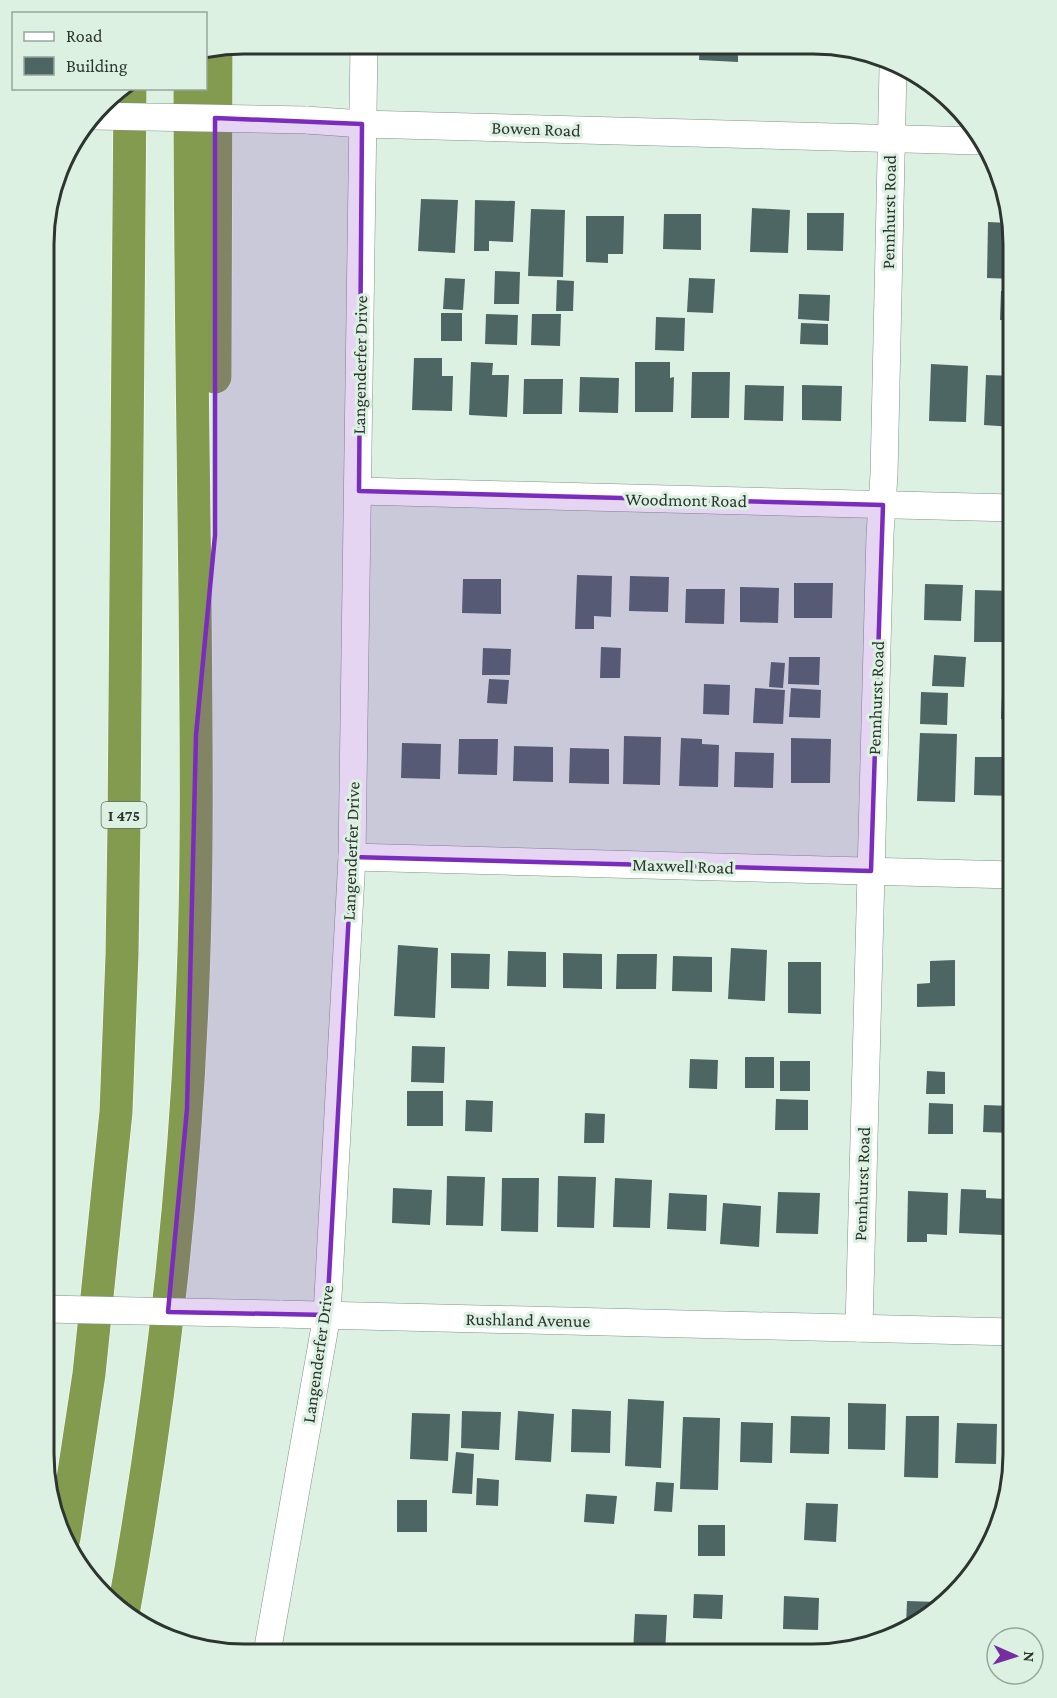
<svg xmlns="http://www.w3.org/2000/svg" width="1057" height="1698" font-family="'Crimson Pro',serif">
	<rect width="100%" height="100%" fill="#dcf1e2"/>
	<g fill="#4e6663">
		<polygon points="589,45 625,45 624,47 589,47"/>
		<polygon points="646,45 684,45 683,51 646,49"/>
		<polygon points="700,45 738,45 738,62 699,60"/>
		<polygon points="755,45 793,45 793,51 755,49"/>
		<polygon points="421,199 458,200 455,253 418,251"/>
		<polygon points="475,200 515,201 513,242 489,241 489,251 474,251"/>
		<polygon points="752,208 790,210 788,253 750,252"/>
		<polygon points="531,209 565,210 563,277 528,276"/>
		<polygon points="807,213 844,213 843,251 807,250"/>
		<polygon points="664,214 701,214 701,250 663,249"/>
		<polygon points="586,216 624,216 623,254 608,254 608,263 586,262"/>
		<polygon points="988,222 1009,223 1014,244 1013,279 987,278"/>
		<polygon points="495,271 520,272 519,304 494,304"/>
		<polygon points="445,278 465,279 463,310 443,309"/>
		<polygon points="689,278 715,279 713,313 687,312"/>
		<polygon points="557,280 574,281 573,311 556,311"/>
		<polygon points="1001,291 1013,291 1013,320 1000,320"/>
		<polygon points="799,294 830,295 829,321 798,319"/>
		<rect x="441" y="313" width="21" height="28"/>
		<polygon points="486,314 518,315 517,345 485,344"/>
		<polygon points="532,314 561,314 560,346 531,345"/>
		<polygon points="656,317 685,318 684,351 655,350"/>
		<polygon points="801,323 828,324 828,345 800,344"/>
		<polygon points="414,358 442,358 442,376 453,376 452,411 412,410"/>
		<polygon points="471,362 493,363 492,375 509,375 507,417 469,415"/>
		<polygon points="635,362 670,362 670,378 674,377 673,412 635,412"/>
		<polygon points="931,364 968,366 966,422 929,421"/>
		<polygon points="692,372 730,372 729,418 691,418"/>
		<polygon points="986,375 1013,376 1013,427 984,425"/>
		<polygon points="580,377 619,378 618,413 579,412"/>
		<polygon points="524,379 563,379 562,414 523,414"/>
		<polygon points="745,385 784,386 783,421 744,420"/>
		<polygon points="802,385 842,386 841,421 802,420"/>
		<polygon points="577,575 612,576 611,617 594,616 594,629 575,629"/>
		<polygon points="630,576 669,577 668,612 629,611"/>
		<polygon points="463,579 501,579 501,614 462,613"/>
		<polygon points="794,583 833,583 832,618 794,618"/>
		<polygon points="925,584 963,585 961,621 924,620"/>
		<polygon points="740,587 779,588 778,623 740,622"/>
		<polygon points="686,589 725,589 724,624 685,623"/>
		<polygon points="975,590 1012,591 1011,642 974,642"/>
		<polygon points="601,647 621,648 620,678 600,678"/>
		<polygon points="483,648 511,649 510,675 482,675"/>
		<rect x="1004" y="652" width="9" height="34"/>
		<polygon points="934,655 966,657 964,687 932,686"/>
		<polygon points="789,657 820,657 819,685 788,684"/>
		<polygon points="771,662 785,663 783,688 769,687"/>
		<polygon points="489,679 509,680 507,704 487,703"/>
		<polygon points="704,684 730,685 729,715 703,714"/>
		<polygon points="755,688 785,690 783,724 753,723"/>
		<polygon points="791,688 821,690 820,718 789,717"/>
		<polygon points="921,692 948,693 947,725 920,724"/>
		<polygon points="1002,693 1013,694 1013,720 1001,719"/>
		<polygon points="920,733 957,734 955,802 917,801"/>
		<polygon points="624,736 661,737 660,785 623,784"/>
		<polygon points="681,738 702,739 702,744 719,745 718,787 679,786"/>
		<polygon points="791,738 831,739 830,783 791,783"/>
		<polygon points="459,739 498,739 497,775 458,774"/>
		<polygon points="402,743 441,744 440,779 401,778"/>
		<polygon points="514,746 553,747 553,782 513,781"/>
		<polygon points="570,748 609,749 609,784 569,783"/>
		<polygon points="735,752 774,753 773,788 734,787"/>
		<polygon points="975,757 1013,757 1013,796 974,795"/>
		<polygon points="398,945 438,948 435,1018 394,1016"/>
		<polygon points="731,948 767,950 765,1001 728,999"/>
		<polygon points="508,951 546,952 546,987 507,986"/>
		<polygon points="451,953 490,954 489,989 451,988"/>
		<polygon points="563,953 602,954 602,989 563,988"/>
		<polygon points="617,954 657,954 656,989 616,989"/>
		<polygon points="673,956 712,957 712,992 672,991"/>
		<polygon points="955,960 955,1006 917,1007 917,984 930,983 930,961"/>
		<polygon points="788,962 821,962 821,1014 788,1013"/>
		<polygon points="412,1046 445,1047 444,1083 411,1082"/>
		<rect x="745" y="1057" width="29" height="31"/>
		<polygon points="690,1059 718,1060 717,1089 689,1088"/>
		<rect x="780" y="1061" width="30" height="30"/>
		<polygon points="927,1071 945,1072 945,1094 926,1094"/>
		<rect x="407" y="1091" width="36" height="35"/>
		<polygon points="776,1099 808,1100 808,1130 775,1130"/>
		<polygon points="466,1100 493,1101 492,1132 465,1131"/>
		<polygon points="929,1103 953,1104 953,1134 928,1134"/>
		<polygon points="984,1105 1012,1106 1012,1133 983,1132"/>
		<polygon points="585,1113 605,1114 604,1143 584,1143"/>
		<polygon points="447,1176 485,1177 483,1226 446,1225"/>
		<polygon points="558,1176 596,1177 594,1228 557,1227"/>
		<polygon points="502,1178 539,1178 538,1232 501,1231"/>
		<polygon points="615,1178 652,1180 650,1228 613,1227"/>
		<polygon points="393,1188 432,1190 430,1225 392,1223"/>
		<polygon points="961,1189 986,1190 986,1198 1005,1199 1004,1235 959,1233"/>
		<polygon points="908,1191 948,1193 947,1235 927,1234 927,1242 907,1242"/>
		<polygon points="778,1192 820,1193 818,1234 776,1233"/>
		<polygon points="669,1193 707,1195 706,1231 667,1229"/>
		<polygon points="723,1203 761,1206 759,1247 720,1244"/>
		<polygon points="628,1399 664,1401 661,1468 625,1466"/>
		<polygon points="848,1403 886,1404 885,1450 848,1449"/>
		<polygon points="572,1409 611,1411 610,1453 571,1452"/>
		<polygon points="462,1411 501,1412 499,1450 461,1448"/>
		<polygon points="518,1411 554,1414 551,1462 515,1460"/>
		<polygon points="412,1413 450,1414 448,1461 410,1459"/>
		<polygon points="791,1416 830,1417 829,1454 790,1453"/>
		<polygon points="906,1416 939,1416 938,1478 904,1477"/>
		<polygon points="683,1417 720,1418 718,1490 680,1489"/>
		<polygon points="741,1422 773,1423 772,1463 740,1462"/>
		<polygon points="957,1423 997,1424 996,1464 955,1463"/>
		<polygon points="456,1452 474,1454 472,1494 452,1493"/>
		<polygon points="477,1478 499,1480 498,1506 476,1505"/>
		<polygon points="656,1482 674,1483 672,1512 654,1511"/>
		<polygon points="586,1494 617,1496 614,1524 584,1522"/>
		<rect x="397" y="1500" width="30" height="32"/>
		<polygon points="806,1503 838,1504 836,1542 804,1540"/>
		<rect x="698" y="1525" width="27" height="31"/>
		<polygon points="694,1594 723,1595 722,1619 693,1618"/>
		<polygon points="784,1596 819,1598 818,1630 783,1629"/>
		<polygon points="907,1601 938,1602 906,1626"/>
		<polygon points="635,1614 667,1615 665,1654 633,1653"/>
	</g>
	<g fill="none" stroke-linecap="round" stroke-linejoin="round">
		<g stroke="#809486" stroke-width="28">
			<g id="street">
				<polyline points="306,120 362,124 978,141"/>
				<polyline points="359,491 1013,508"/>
				<polyline points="352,857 1013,875"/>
				<polyline points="280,1314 1013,1332"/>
				<polyline points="859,1328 880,534 884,475 893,68"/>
				<polyline points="267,1653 327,1315 352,857 364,44"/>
			</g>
		</g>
		<g stroke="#fff" stroke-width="34">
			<g id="highway">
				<polyline points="215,377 216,49"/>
				<polyline points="64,1538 89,1374 116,1112 122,955 124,824 130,88"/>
				<path d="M123,1614C161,1404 185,1193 193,980C198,852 196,724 195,596C193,427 190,258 190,88"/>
			</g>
		</g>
		<use href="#street" stroke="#fff" stroke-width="27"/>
		<use href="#highway" stroke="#829b4e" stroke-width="33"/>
		<g stroke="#809486" stroke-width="28" stroke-linecap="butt">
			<g id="street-bridge">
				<polyline points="94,116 306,120"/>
				<polyline points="44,1309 280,1314"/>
			</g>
		</g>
		<use href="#street-bridge" stroke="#fff" stroke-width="27"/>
	</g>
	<path fill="#7b2cbf" fill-opacity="0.2" stroke="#7b2cbf" stroke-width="4.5" stroke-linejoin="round" d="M215,118L362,124L359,491L883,505L871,871L352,857L327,1315L168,1312L187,1109L196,735L215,535Z"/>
	<g text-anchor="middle" stroke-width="6" stroke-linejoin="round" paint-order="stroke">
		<rect fill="#dcf1e2" stroke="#626d65" stroke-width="1.5" x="101.5" y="802" width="45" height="26" rx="4.5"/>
		<g font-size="16" font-weight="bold" fill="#2d3530">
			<text x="124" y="821">I 475</text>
		</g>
		<g font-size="18" fill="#2d3530" stroke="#dcf1e2">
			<text transform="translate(536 129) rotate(2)" y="6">Bowen Road</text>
			<text transform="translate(889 212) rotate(-89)" y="6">Pennhurst Road</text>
			<text transform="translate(360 365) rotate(-89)" y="6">Langenderfer Drive</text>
			<text transform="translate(686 500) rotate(1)" y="6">Woodmont Road</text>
			<text transform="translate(876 698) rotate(-88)" y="6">Pennhurst Road</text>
			<text transform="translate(351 851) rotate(-88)" y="6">Langenderfer Drive</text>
			<text transform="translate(683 866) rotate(2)" y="6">Maxwell Road</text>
			<text transform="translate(862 1184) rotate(-88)" y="6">Pennhurst Road</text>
			<text transform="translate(528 1320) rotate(1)" y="6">Rushland Avenue</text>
			<text transform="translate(318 1354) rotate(-82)" y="6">Langenderfer Drive</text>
		</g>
	</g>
	<path d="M0 0H1057V1698H0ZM244 54H813A190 190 0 0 1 1003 244V1454A190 190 0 0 1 813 1644H244A190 190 0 0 1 54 1454V244A190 190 0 0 1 244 54Z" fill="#dcf1e2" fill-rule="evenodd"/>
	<path fill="none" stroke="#2d3530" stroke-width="3" d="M244 54H813A190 190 0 0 1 1003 244V1454A190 190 0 0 1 813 1644H244A190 190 0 0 1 54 1454V244A190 190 0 0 1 244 54Z"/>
	<rect x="12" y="12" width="195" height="78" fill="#dcf1e2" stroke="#96a69b" stroke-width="1.5"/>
	<rect x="24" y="32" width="30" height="9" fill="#ffffff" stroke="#96a69b" stroke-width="1.5"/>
	<text x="66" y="42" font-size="18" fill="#2d3530">Road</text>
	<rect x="24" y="57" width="30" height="18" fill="#4e6663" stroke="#96a69b" stroke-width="1.5"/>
	<text x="66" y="72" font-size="18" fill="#2d3530">Building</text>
	<g transform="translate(1015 1656) rotate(93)"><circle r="28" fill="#dcf1e2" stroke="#96a69b" stroke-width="1.5"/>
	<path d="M0-4.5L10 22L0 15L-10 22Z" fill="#752da0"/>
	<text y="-9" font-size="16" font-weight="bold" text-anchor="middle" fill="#2d3530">N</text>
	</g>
</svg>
